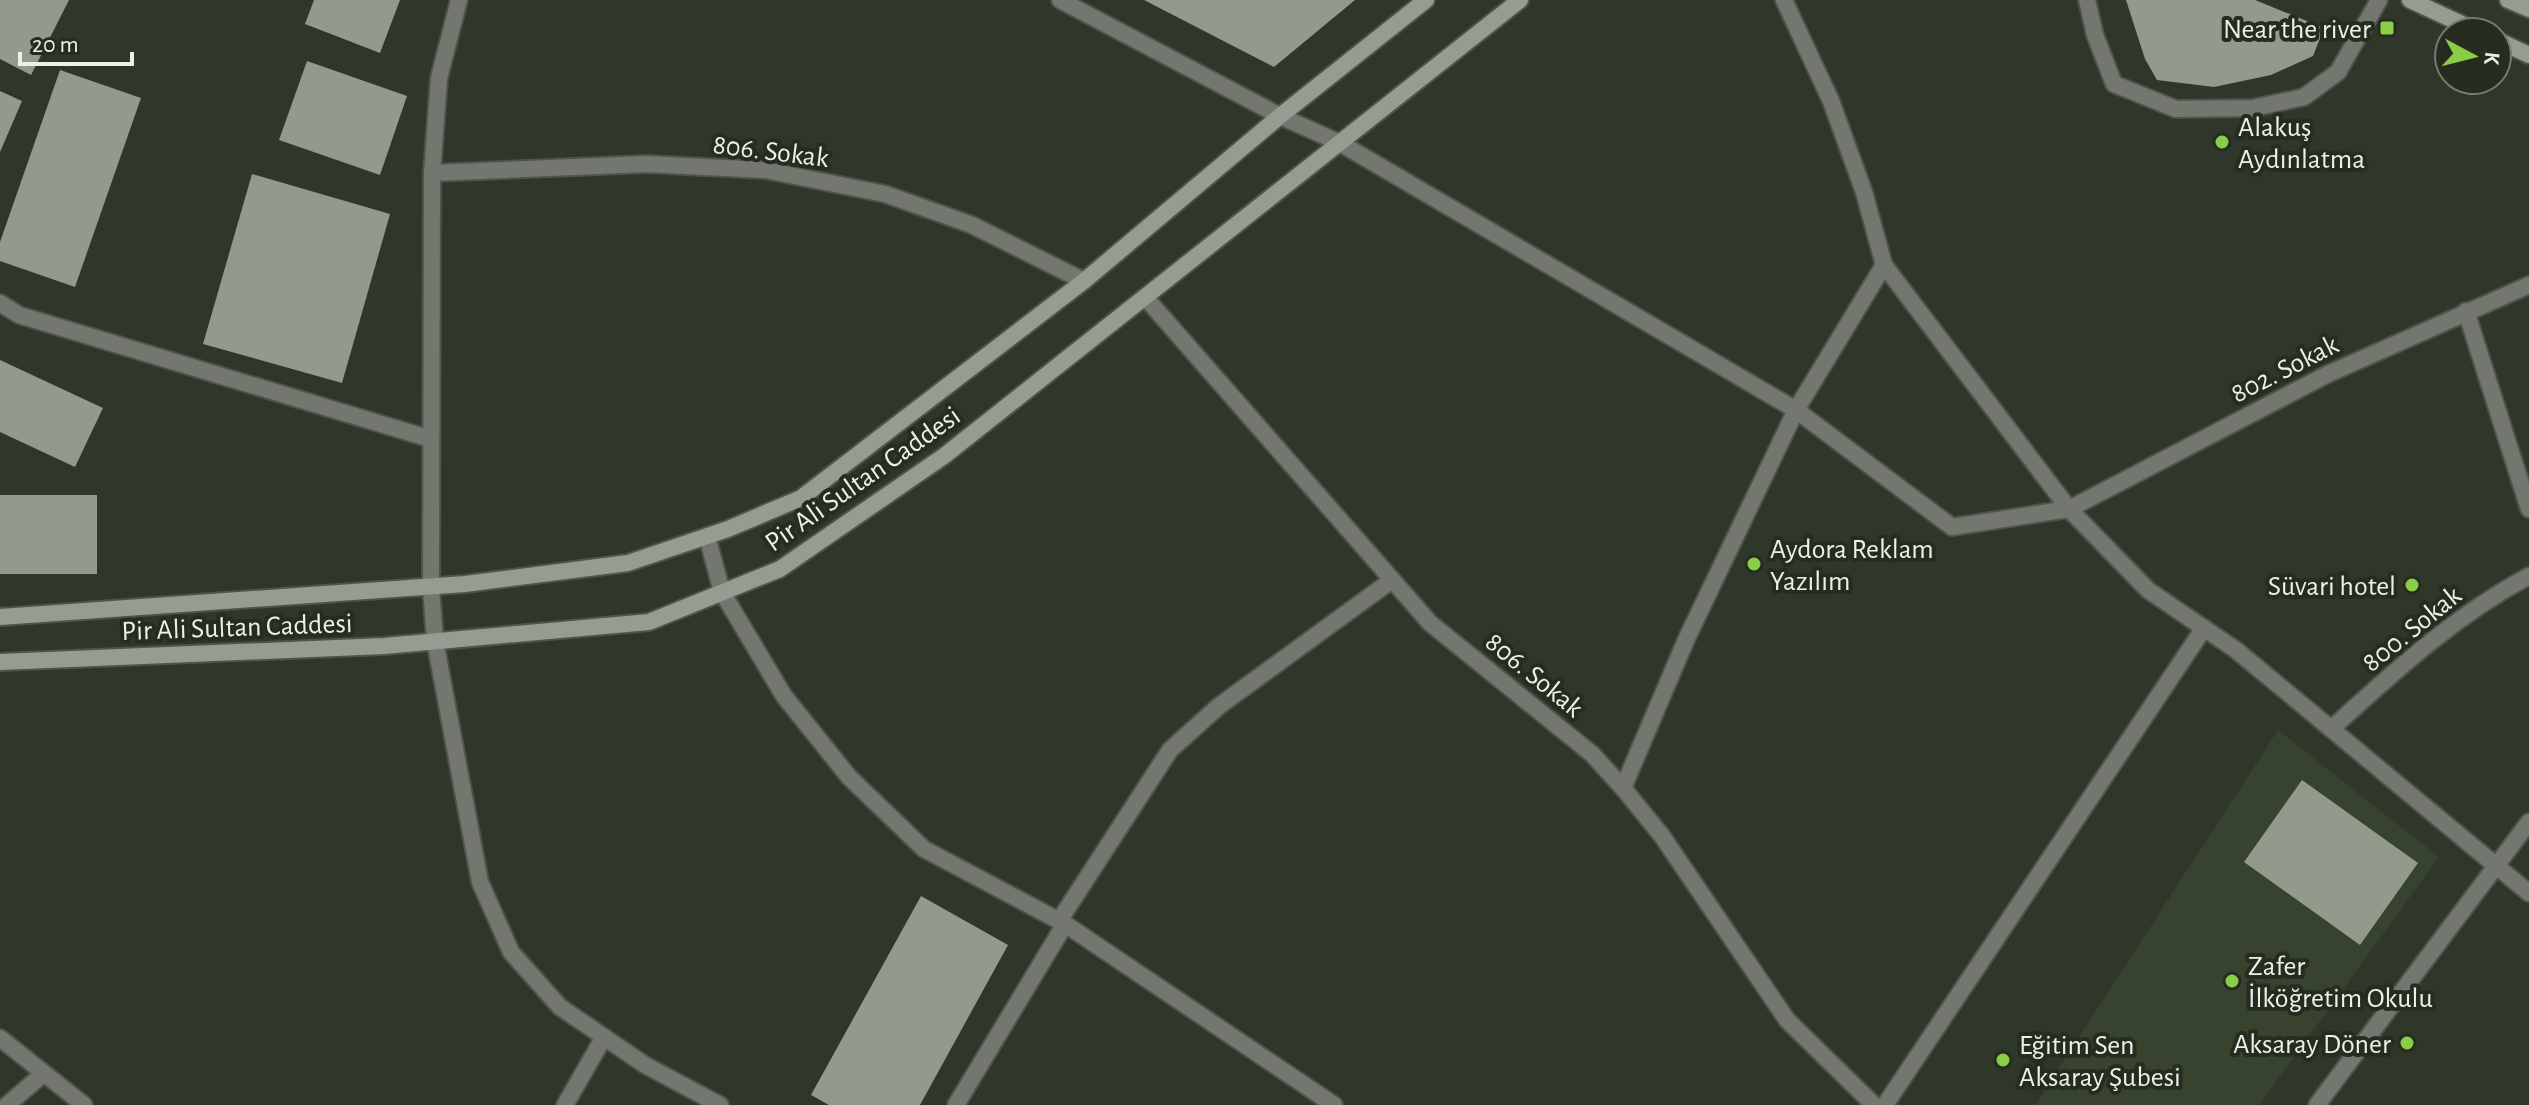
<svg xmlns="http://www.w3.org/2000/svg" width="2529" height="1105" font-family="'Alegreya Sans',sans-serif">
	<rect width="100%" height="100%" fill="#2f372a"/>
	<polygon fill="#37422f" points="2278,730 2439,857 2259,1105 2035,1105"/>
	<g fill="#929b8b">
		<polygon points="0,0 69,0 31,75 0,59"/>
		<polygon points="314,0 400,0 380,53 305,24"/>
		<polygon points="1144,0 1355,0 1274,67"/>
		<polygon points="2126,0 2255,0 2324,28 2313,56 2271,75 2214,87 2157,80 2145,59"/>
		<polygon points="307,61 407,96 380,175 279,140"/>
		<polygon points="60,70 141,98 75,287 0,261 0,242"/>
		<polygon points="0,91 22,101 0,152"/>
		<polygon points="252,174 390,214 342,383 203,344"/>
		<polygon points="0,360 103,408 75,467 0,432"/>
		<rect x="0" y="495" width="97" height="79"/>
		<polygon points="2302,780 2418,863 2360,945 2244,862"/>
		<polygon points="921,896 1008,945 920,1105 829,1105 811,1095"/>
	</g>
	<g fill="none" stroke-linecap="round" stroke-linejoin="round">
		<g stroke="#4d5548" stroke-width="20">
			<polyline id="service" points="2087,0 2095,35 2114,84 2176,109 2253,108 2304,97 2338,72 2379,0"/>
		</g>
		<g stroke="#4d5548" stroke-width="20">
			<g id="minor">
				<polyline points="459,0 439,78 432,173 431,587 435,641 480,882 511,952 560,1007 645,1065 720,1105"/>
				<polyline points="1060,0 1280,116 1340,143 1796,410 1952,527 2069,509 2328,374 2529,285"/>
				<polyline points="1784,0 1831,101 1864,192 1884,265 2069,509 2148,590 2236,650 2529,893"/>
				<polyline points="432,173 646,164 765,170 885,194 972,225 1084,281"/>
				<polyline points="1145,297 1430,623 1592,754 1623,788 1662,836 1787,1020 1874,1105"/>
				<polyline points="0,303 19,315 431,439"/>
				<polyline points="2466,311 2529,509"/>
				<polyline points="707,536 722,592 784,696 849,777 924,849 1065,924 1334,1105"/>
				<path d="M2331,729C2394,672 2454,616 2529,576"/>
				<polyline points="1623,788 1686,640 1796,410 1884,265"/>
				<polyline points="1059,921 1170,750 1219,706 1392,580"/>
				<polyline points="0,1038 84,1105"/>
				<polyline points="7,1105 43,1074"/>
				<polyline points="565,1105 604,1037"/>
				<polyline points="956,1105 1065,924"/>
				<polyline points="1885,1105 2204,628"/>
			</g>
		</g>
		<g stroke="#4d5548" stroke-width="20">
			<polyline id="tertiary" points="2317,1105 2529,822"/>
		</g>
		<g stroke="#4d5548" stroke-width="20">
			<g id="secondary">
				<polyline points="2410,0 2479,32"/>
				<polyline points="2508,0 2529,9"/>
				<polyline points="2497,40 2529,55"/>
				<polyline points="0,617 465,584 628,563 728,529 801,498 1084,281 1280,116 1426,0"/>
				<polyline points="0,662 384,646 649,622 780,569 944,456 1520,0"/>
			</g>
		</g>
		<use href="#service" stroke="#737770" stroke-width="16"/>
		<use href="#minor" stroke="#737770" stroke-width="16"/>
		<use href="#tertiary" stroke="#737770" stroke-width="16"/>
		<use href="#secondary" stroke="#969c91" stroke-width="16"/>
	</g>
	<g fill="#8ace47" stroke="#262d20" stroke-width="3">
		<rect x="2379" y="20" width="16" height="16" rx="4"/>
		<circle cx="2222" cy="142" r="8"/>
		<circle cx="1754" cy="564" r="8"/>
		<circle cx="2412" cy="585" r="8"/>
		<circle cx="2232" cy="981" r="8"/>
		<circle cx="2407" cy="1043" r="8"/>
		<circle cx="2003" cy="1060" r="8"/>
	</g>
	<g text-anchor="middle" stroke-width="8" stroke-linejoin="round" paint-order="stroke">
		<g font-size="28" fill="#ecf1e8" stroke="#262d20" text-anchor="start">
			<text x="2371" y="38" text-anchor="end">Near the river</text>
			<text x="2238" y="136">Alakuş<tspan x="2238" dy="32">Aydınlatma</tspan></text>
			<text x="1770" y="558">Aydora Reklam<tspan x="1770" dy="32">Yazılım</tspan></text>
			<text x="2396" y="595" text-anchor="end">Süvari hotel</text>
			<text x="2248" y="975">Zafer<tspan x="2248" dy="32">İlköğretim Okulu</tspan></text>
			<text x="2391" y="1053" text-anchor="end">Aksaray Döner</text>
			<text x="2019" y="1054">Eğitim Sen<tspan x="2019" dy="32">Aksaray Şubesi</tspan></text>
		</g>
		<g font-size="28" fill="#ecf1e8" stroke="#262d20">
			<text transform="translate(771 150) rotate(7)" y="10">806. Sokak</text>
			<text transform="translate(2284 368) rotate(-27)" y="10">802. Sokak</text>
			<text transform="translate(862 478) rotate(-35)" y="10">Pir Ali Sultan Caddesi</text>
			<text transform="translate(237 626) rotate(-2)" y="10">Pir Ali Sultan Caddesi</text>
			<text transform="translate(2411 628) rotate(-39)" y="10">800. Sokak</text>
			<text transform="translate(1535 674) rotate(39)" y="10">806. Sokak</text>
		</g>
	</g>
	<g transform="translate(2473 56) rotate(97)"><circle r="38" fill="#262d20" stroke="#757b70" stroke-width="2"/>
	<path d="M0-6L14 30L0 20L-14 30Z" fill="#8ace47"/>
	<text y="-12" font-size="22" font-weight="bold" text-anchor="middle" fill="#ecf1e8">K</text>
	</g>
	<path d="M20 52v12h112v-12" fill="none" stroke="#ecf1e8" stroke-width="4"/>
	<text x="32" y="52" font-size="24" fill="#ecf1e8" stroke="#262d20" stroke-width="6" paint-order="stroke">20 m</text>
</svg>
